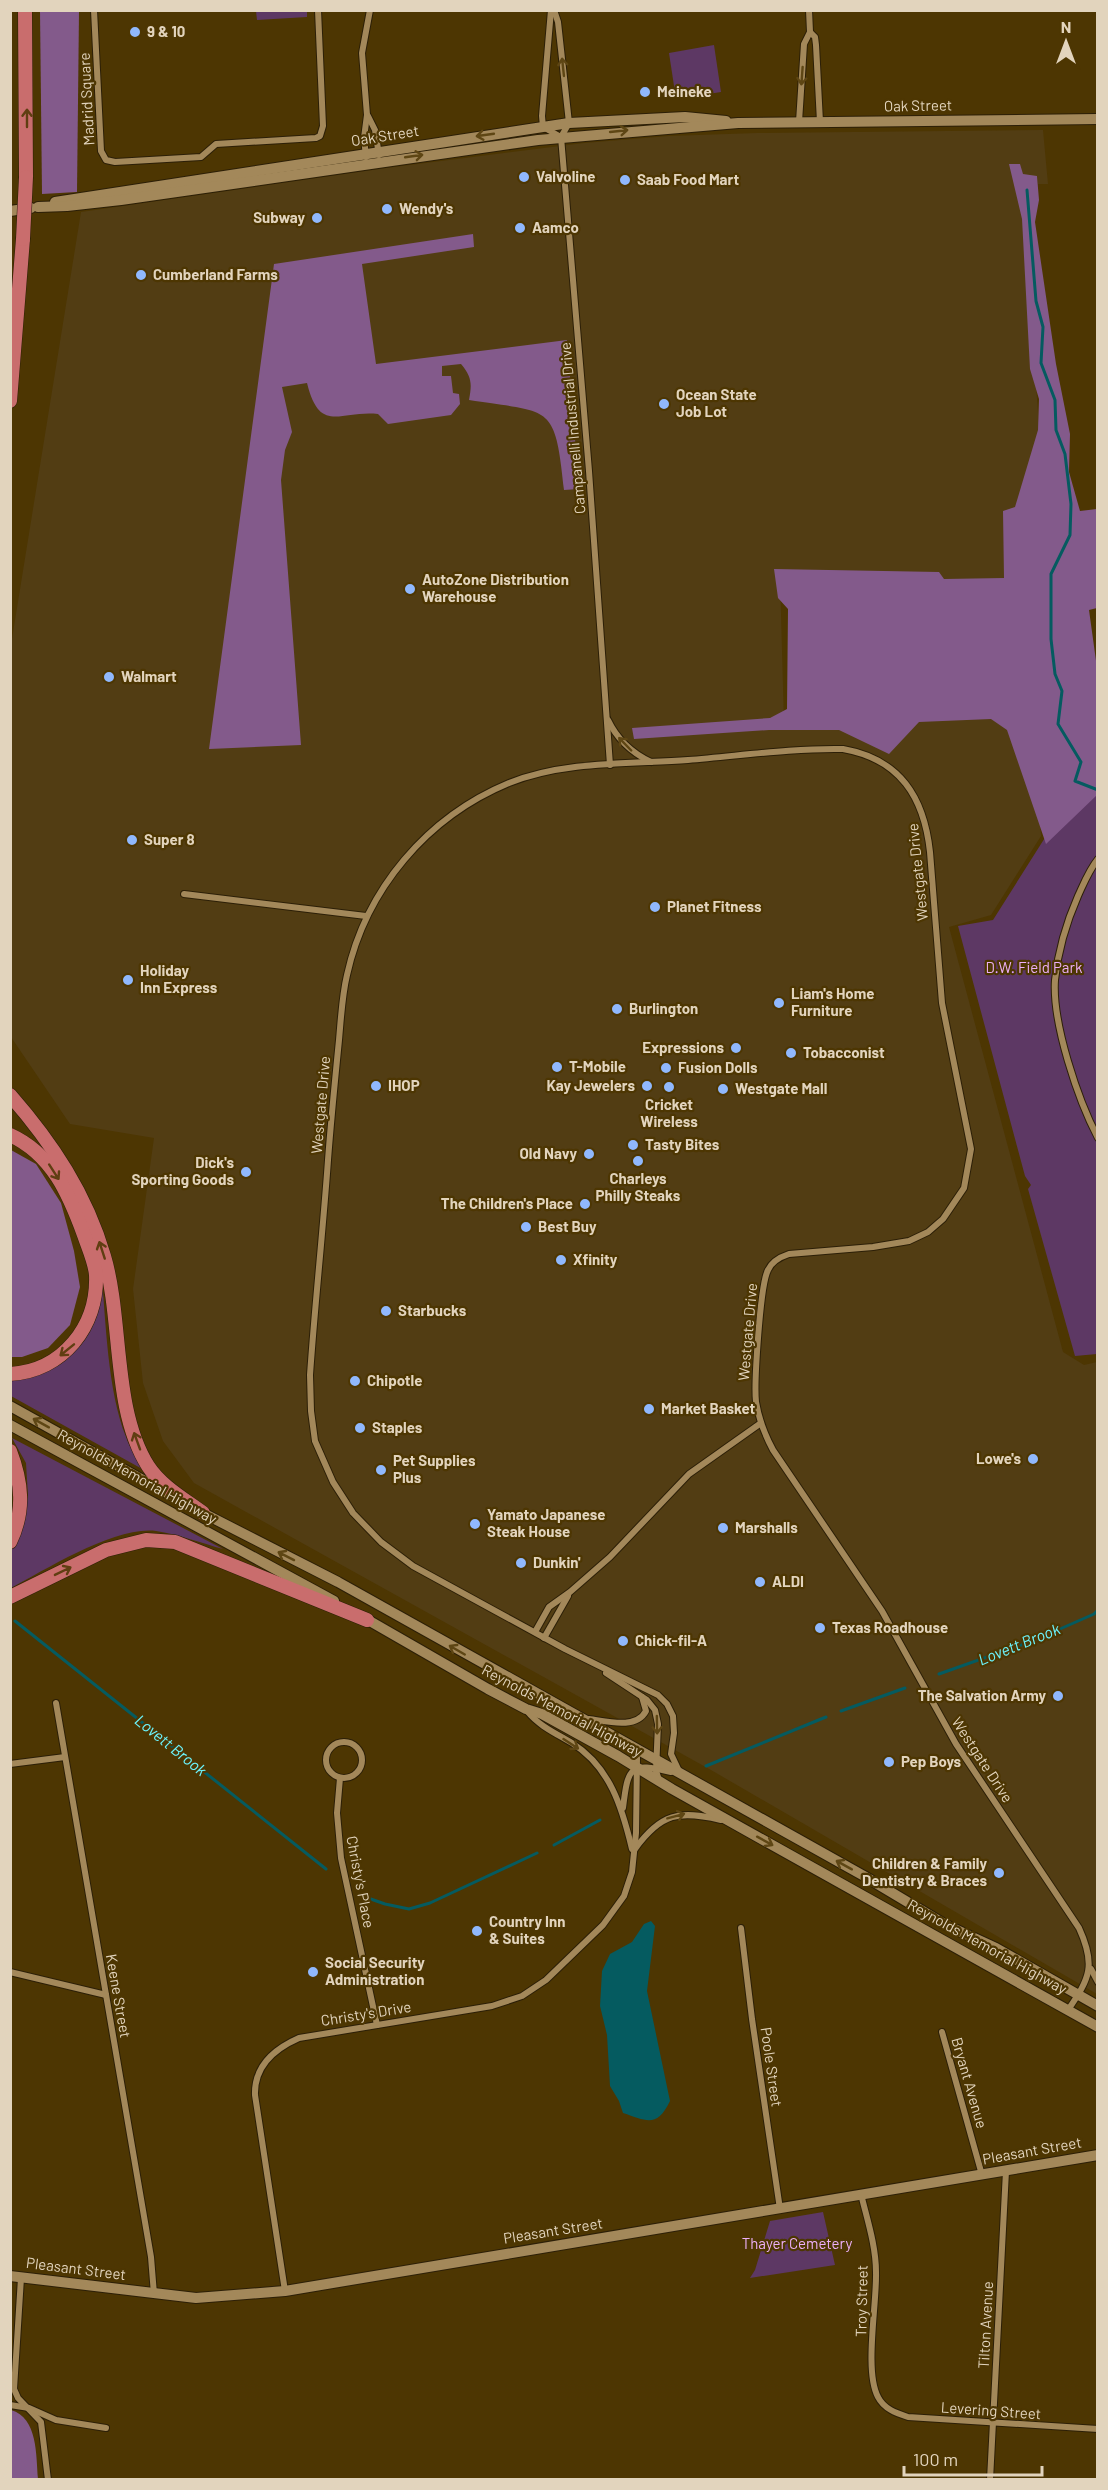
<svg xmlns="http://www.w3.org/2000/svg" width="1108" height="2490" font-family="Barlow,sans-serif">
	<rect width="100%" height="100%" fill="#4d3602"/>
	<polygon fill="#523d13" points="1043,130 1048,184 1038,184 1037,176 1024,220 1040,440 1009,580 780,577 784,724 1032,713 1041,836 991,915 949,927 1063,1352 1084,1365 1097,1362 1097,1994 711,1770 194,1483 163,1441 143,1383 133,1289 154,1138 70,1124 11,1037 11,645 81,212 386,168 584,143 669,136 757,133"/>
	<g fill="#5d3864">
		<polygon points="256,11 307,11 307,17 257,20"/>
		<polygon points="714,45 721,92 676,99 669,53"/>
		<polygon points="1097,782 1097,1354 1075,1356 1028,1189 1031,1185 1025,1176 958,926 993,920 1053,825"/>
		<path d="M101,1268C106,1320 107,1389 126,1437C130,1449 138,1460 144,1470L11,1396L10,1378C51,1376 81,1357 96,1318C102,1304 100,1284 101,1268Z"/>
		<path d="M12,1438L223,1549C201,1543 178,1534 156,1531C115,1526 47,1569 11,1588V1551L18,1537L28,1496L26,1463Z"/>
		<polygon points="823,2212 835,2265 750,2278 755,2270 770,2221"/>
	</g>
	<g fill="#835a8b">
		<polygon points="40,11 79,11 77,192 42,194"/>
		<polygon points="1009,164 1020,164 1023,174 1037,176 1039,200 1035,222 1056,364 1070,434 1069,472 1080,511 1097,509 1097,608 1089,610 1097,668 1097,795 1046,844 1007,730 991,719 919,722 889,754 839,730 769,730 634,739 632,728 770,718 787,709 788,609 778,598 774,569 939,572 944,579 1004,578 1003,511 1015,507 1038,430 1039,399 1030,369 1022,219"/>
		<path d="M473,234L474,247L362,264L376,364L567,340L579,489L564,490C555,402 551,413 469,400C472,384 472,377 461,364L442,366V376H451L453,393L459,394L460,404L451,415L388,424L378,414C340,410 320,435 307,383L282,387L292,432L285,450L281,480L301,745L209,749L274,264Z"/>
		<polygon points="11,1150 36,1164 61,1203 74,1251 80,1287 70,1325 48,1348 22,1357 11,1357"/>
		<path d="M11,2410C38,2418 36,2455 38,2479H11Z"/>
	</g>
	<path fill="#055b60" d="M651,1921L655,1926L647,1991L670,2101C657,2128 647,2121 623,2113L619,2101L610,2086L607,2035L600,2006L602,1971L610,1954L632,1942L644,1924Z"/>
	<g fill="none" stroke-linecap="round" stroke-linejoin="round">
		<g stroke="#055b60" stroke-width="3">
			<polyline points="1027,190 1036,301 1043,327 1041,363 1055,400 1056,430 1065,454 1071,504 1070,535 1051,574 1051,639 1055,674 1062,691 1058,724 1081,762 1075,781 1098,790"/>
			<polyline points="15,1621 326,1869"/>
			<polyline points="939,1674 1035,1640 1094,1614 1098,1610"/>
			<polyline points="841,1711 905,1688"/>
			<polyline points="706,1766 826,1717"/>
			<polyline points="554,1845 600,1820"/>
			<polyline points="365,1897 385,1904 409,1909 430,1903 537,1853"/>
		</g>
		<g stroke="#2c1f07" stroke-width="8">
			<g id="street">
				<polyline points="94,10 101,151 106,160 115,162 201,157 216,144 316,138 320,136 323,126 318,10"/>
				<polyline points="551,10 542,116 543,127 561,137"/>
				<polyline points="554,10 558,22 569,123 561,137"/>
				<polyline points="809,10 810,32 815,37 816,45 820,122"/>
				<polyline points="368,116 375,130 379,155"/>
				<polyline points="799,122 804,44 810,32"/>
				<polyline points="561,137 589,471 610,765"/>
				<polyline points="366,157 364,138 367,115 362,53 370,10"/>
				<path d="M608,720C617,739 632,753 651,762"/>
				<path d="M1098,859C1089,870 1084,883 1078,896C1067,921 1058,951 1055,980C1052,1023 1078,1100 1098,1138"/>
				<polyline points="184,894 366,916"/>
				<polyline points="535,1632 549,1607 570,1592 610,1557 689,1474 761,1423"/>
				<polyline points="544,1638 568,1596"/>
				<polyline points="606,1673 647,1700 655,1710 658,1724 656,1771 659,1780"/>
				<polyline points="56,1703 151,2257 154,2294"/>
				<path d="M527,1711C539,1726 555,1733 572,1743C610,1767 622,1807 632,1849"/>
				<path d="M589,1719C606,1721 636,1730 646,1711L642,1697"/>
				<circle cx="344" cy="1760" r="18"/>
				<polyline points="10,1764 65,1757"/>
				<path d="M679,1771L671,1754L674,1733L673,1716L667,1704L658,1695L565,1649L413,1566L381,1542L353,1513L333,1482L315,1441L311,1411L310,1375C315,1303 323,1231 328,1160C331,1120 335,1080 339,1040C341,1018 342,996 347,975C366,889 427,817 509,783C564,761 629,764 688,760C739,756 791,748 843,749C900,759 924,797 930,852L942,1003L971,1149L964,1188L943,1219L928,1232L909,1241L873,1247L789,1254C780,1257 772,1261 768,1270C760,1285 754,1384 756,1402C759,1420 765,1435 773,1450L882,1611L956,1744L1079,1928C1096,1965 1090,1978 1068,2010"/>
				<polyline points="340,1778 337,1813 341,1858 377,2025"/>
				<path d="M623,1808C628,1766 630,1762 671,1772"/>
				<path d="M635,1849C661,1813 679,1810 721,1820"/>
				<polyline points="741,1928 752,2019 780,2209"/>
				<polyline points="1091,1969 1098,1982"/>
				<polyline points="10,1972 106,1995"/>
				<polyline points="942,2032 982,2175"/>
				<path d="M861,2194C867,2219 876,2246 876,2272C877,2304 864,2371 878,2397C884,2409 896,2413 908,2417L1098,2429"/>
				<polyline points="21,2278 14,2389 18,2398 41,2422 48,2480"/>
				<path d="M285,2291L255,2095C254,2066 274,2049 299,2038L492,2006L522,1996L546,1980L603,1925L624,1896L632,1872L636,1833L637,1758L634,1749"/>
				<polyline points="10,2405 29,2408 56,2420 106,2428"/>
				<polyline points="990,2480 1006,2171"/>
			</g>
		</g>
		<g stroke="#2c1f07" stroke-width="12">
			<g id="secondary">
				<polyline points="55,202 569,123 685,117 726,121"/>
				<polyline points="38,207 67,206 121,200 538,140 738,123 1098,119"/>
				<polyline points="10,211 31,208"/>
				<polyline points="10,1406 170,1495"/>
				<polyline points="10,1425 334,1601"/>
				<polyline points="197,1510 338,1582 864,1876 946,1925 996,1948 1098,2006"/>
				<polyline points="361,1616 488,1689 526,1709 542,1714 618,1756 672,1789 1098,2027"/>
				<polyline points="10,2276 196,2298 285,2291 1098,2155"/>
			</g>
		</g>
		<g stroke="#2c1f07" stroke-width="15">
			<g id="highway">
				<polyline points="25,10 26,177"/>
				<polyline points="10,401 23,239"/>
				<path d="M10,1095C52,1143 86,1194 104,1256C123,1320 112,1409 148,1466C161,1486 184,1499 203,1513"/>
				<path d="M10,1135C52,1154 69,1194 84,1235C88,1247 95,1262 96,1275C98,1326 63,1371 10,1374"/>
				<path d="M10,1451C22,1482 25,1511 10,1542"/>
				<polyline points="10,1597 106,1550 146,1540 175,1542 367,1620"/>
			</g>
		</g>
		<use href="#street" stroke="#a3885a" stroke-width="6"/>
		<use href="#secondary" stroke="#a3885a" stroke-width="10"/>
		<use href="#highway" stroke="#c96d6d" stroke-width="14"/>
		<g stroke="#2c1f07" stroke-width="15" stroke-linecap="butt">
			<polyline id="highway-bridge" points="23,239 26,177"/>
		</g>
		<use href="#highway-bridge" stroke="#c96d6d" stroke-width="14"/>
	</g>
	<defs><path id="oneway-shaft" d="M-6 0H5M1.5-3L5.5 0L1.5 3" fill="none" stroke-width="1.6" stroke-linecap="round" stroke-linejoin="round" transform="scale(1.5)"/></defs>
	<g stroke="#5e4614">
		<use href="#oneway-shaft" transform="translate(563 67) rotate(-96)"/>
		<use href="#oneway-shaft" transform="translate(802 76) rotate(94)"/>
		<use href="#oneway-shaft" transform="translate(619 131) rotate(-6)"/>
		<use href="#oneway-shaft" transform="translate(485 135) rotate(172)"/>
		<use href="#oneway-shaft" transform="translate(414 156) rotate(-8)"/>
		<use href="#oneway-shaft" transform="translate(625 744) rotate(-134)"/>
		<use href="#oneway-shaft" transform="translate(41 1423) rotate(-151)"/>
		<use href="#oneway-shaft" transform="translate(286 1556) rotate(-153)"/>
		<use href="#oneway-shaft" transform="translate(457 1650) rotate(-150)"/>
		<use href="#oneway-shaft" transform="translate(657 1725) rotate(89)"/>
		<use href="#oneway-shaft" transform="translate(571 1744) rotate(33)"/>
		<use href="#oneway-shaft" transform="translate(676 1816) rotate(-15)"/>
		<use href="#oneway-shaft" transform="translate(765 1841) rotate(29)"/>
		<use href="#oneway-shaft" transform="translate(844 1865) rotate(-151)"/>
	</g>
	<g stroke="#603e12">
		<use href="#oneway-shaft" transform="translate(27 118) rotate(-90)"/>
		<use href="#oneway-shaft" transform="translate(54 1172) rotate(57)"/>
		<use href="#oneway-shaft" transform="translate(102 1250) rotate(-108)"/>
		<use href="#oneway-shaft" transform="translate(67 1350) rotate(141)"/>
		<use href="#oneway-shaft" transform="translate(137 1441) rotate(-110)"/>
		<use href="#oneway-shaft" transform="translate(63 1571) rotate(-26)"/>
	</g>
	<g fill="#90b8fd" stroke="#4d3602" stroke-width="2">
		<circle cx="135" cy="32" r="6"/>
		<circle cx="645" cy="92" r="6"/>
		<circle cx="524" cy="177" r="6"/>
		<circle cx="625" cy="180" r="6"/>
		<circle cx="387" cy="209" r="6"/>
		<circle cx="317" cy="218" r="6"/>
		<circle cx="520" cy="228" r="6"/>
		<circle cx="141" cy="275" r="6"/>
		<circle cx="664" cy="404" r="6"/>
		<circle cx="410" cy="589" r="6"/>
		<circle cx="109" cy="677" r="6"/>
		<circle cx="132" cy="840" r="6"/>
		<circle cx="655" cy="907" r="6"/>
		<circle cx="128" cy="980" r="6"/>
		<circle cx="779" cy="1003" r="6"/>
		<circle cx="617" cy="1009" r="6"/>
		<circle cx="736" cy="1048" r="6"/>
		<circle cx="791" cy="1053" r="6"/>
		<circle cx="557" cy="1067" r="6"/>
		<circle cx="666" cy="1068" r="6"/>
		<circle cx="376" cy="1086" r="6"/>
		<circle cx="647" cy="1086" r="6"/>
		<circle cx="669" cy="1087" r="6"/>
		<circle cx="723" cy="1089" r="6"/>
		<circle cx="633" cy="1145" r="6"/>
		<circle cx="589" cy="1154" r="6"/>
		<circle cx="638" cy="1161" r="6"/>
		<circle cx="246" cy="1172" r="6"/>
		<circle cx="585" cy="1204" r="6"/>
		<circle cx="526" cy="1227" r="6"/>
		<circle cx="561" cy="1260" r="6"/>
		<circle cx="386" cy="1311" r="6"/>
		<circle cx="355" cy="1381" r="6"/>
		<circle cx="649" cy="1409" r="6"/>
		<circle cx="360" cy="1428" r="6"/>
		<circle cx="1033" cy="1459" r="6"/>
		<circle cx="381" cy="1470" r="6"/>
		<circle cx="475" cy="1524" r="6"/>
		<circle cx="723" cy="1528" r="6"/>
		<circle cx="521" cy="1563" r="6"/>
		<circle cx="760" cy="1582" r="6"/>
		<circle cx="820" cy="1628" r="6"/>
		<circle cx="623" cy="1641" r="6"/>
		<circle cx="1058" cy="1696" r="6"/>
		<circle cx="889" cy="1762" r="6"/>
		<circle cx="999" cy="1873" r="6"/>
		<circle cx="477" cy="1931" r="6"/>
		<circle cx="313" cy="1972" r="6"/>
	</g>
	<g text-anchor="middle" stroke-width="4.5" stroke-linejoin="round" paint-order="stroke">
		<g font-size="15" font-weight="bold" fill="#e2d4bd" stroke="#4d3602" text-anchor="start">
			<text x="147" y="37">9 &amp; 10</text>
			<text x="657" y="97">Meineke</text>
			<text x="536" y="182">Valvoline</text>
			<text x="637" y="185">Saab Food Mart</text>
			<text x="399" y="214">Wendy's</text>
			<text x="305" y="223" text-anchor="end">Subway</text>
			<text x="532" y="233">Aamco</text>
			<text x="153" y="280">Cumberland Farms</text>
			<text x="676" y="400">Ocean State<tspan x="676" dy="17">Job Lot</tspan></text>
			<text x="422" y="585">AutoZone Distribution<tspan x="422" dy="17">Warehouse</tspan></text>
			<text x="121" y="682">Walmart</text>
			<text x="144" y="845">Super 8</text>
			<text x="667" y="912">Planet Fitness</text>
			<text x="140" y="976">Holiday<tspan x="140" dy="17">Inn Express</tspan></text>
			<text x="791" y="999">Liam's Home<tspan x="791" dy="17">Furniture</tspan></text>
			<text x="629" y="1014">Burlington</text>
			<text x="724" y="1053" text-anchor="end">Expressions</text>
			<text x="803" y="1058">Tobacconist</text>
			<text x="569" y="1072">T-Mobile</text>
			<text x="678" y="1073">Fusion Dolls</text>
			<text x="388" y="1091">IHOP</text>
			<text x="635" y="1091" text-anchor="end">Kay Jewelers</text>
			<text x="735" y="1094">Westgate Mall</text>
			<text x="669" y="1110" text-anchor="middle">Cricket<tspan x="669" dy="17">Wireless</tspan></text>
			<text x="645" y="1150">Tasty Bites</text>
			<text x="577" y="1159" text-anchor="end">Old Navy</text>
			<text x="234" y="1168" text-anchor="end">Dick's<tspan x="234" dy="17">Sporting Goods</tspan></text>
			<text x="638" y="1184" text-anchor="middle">Charleys<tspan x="638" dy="17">Philly Steaks</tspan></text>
			<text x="573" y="1209" text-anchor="end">The Children's Place</text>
			<text x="538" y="1232">Best Buy</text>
			<text x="573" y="1265">Xfinity</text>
			<text x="398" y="1316">Starbucks</text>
			<text x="367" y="1386">Chipotle</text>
			<text x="661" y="1414">Market Basket</text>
			<text x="372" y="1433">Staples</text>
			<text x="1021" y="1464" text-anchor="end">Lowe's</text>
			<text x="393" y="1466">Pet Supplies<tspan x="393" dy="17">Plus</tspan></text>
			<text x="487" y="1520">Yamato Japanese<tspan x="487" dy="17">Steak House</tspan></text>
			<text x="735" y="1533">Marshalls</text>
			<text x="533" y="1568">Dunkin'</text>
			<text x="772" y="1587">ALDI</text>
			<text x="832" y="1633">Texas Roadhouse</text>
			<text x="635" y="1646">Chick-fil-A</text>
			<text x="1046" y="1701" text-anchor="end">The Salvation Army</text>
			<text x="901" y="1767">Pep Boys</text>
			<text x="987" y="1869" text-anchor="end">Children &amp; Family<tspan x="987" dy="17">Dentistry &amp; Braces</tspan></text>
			<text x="489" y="1927">Country Inn<tspan x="489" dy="17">&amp; Suites</tspan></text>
			<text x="325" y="1968">Social Security<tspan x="325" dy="17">Administration</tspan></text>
		</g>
		<g font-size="15" fill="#e2d4bd" stroke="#4d3602">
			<text transform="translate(87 99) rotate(-93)" y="5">Madrid Square</text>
			<text transform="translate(918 106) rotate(-1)" y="5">Oak Street</text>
			<text transform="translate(385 136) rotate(-9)" y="5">Oak Street</text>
			<text transform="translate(573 428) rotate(-95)" y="5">Campanelli Industrial Drive</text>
			<text transform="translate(918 872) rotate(-96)" y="5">Westgate Drive</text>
			<text transform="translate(321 1105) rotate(-85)" y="5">Westgate Drive</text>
			<text transform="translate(748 1332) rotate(-85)" y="5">Westgate Drive</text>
			<text transform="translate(137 1477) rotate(29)" y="5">Reynolds Memorial Highway</text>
			<text transform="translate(562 1711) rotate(28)" y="5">Reynolds Memorial Highway</text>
			<text transform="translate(982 1760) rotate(57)" y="5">Westgate Drive</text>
			<text transform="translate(360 1882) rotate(79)" y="5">Christy's Place</text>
			<text transform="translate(987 1947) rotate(29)" y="5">Reynolds Memorial Highway</text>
			<text transform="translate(118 1996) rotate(80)" y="5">Keene Street</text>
			<text transform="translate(366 2014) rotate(-9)" y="5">Christy's Drive</text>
			<text transform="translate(771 2067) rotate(82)" y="5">Poole Street</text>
			<text transform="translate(969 2083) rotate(74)" y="5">Bryant Avenue</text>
			<text transform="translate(1032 2151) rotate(-10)" y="5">Pleasant Street</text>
			<text transform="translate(553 2231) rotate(-9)" y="5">Pleasant Street</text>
			<text transform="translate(76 2269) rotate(7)" y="5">Pleasant Street</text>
			<text transform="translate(862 2301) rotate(-89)" y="5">Troy Street</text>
			<text transform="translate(986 2325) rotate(-87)" y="5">Tilton Avenue</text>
			<text transform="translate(991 2411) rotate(4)" y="5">Levering Street</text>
		</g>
		<g font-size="15" fill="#edb0f9" stroke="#4d3602">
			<text x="1034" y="973">D.W. Field Park</text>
			<text x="797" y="2249">Thayer Cemetery</text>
		</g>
		<g font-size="16" font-style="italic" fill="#6cf5fe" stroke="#4d3602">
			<text transform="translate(1019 1644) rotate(-22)" y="6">Lovett Brook</text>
			<text transform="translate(171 1745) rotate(39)" y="6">Lovett Brook</text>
		</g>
	</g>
	<rect width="1108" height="2490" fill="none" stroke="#e2d4bd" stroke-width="24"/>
	<g transform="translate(1066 42)" stroke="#4d3602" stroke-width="4.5" paint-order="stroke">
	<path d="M0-4.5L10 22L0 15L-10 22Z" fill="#e2d4bd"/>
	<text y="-9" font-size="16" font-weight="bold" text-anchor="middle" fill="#e2d4bd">N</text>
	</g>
	<path d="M904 2466v9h138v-9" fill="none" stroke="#e2d4bd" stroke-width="3"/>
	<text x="913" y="2466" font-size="18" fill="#e2d4bd" stroke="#4d3602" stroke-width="4.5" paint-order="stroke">100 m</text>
</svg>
